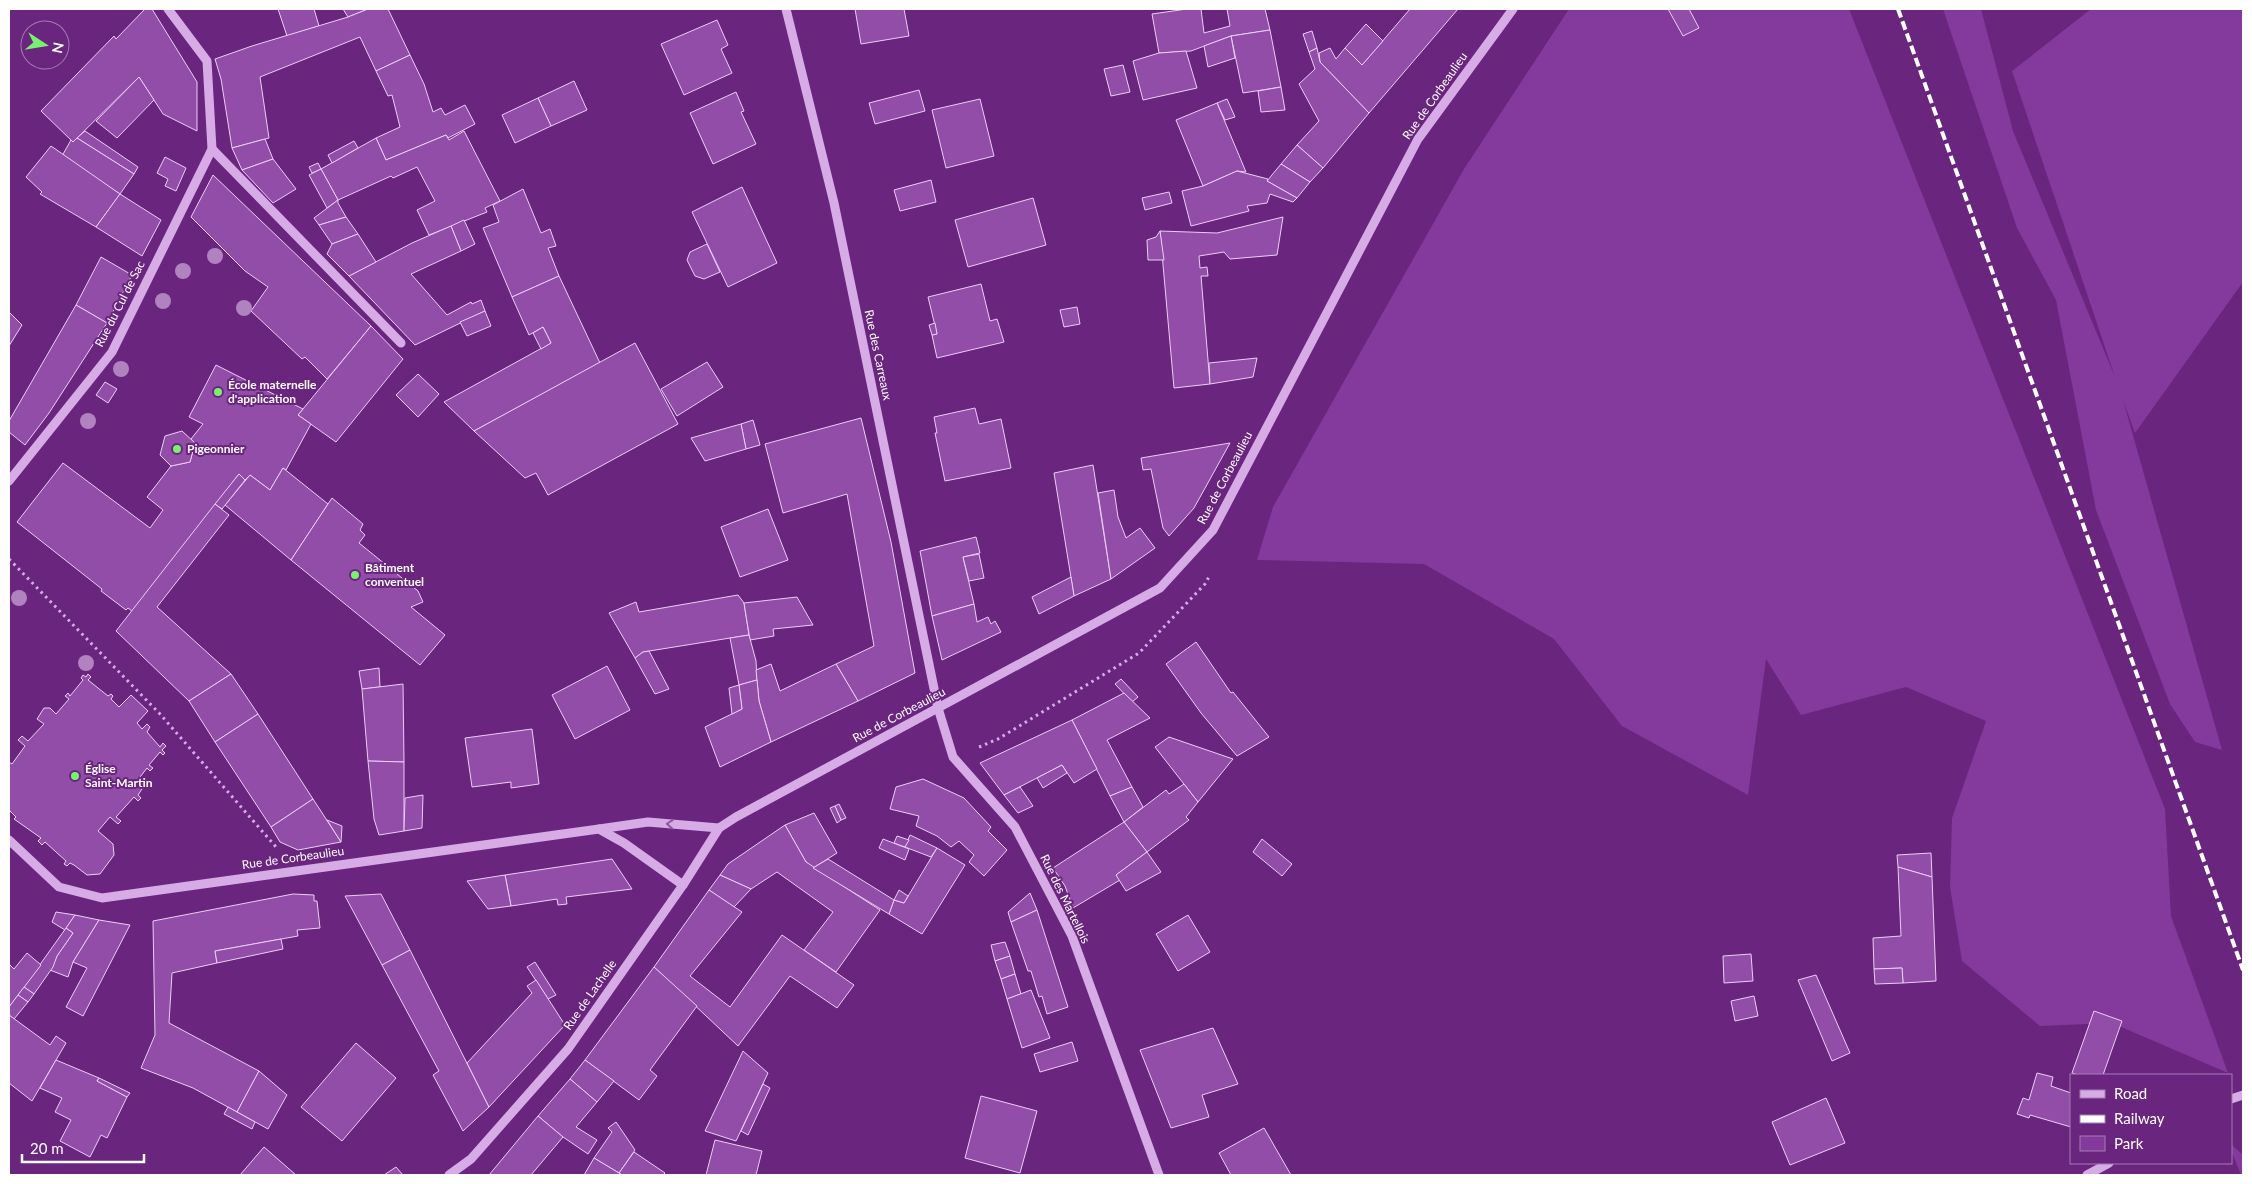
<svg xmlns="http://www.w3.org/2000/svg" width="2252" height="1184" font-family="Lato,sans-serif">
	<rect width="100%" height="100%" fill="#6a257f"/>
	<g fill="#84399d">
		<polygon points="1569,9 1849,9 2165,809 2171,916 2228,1073 2112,1023 2040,1026 1962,961 1950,887 1952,818 1986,721 1906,687 1801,715 1766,659 1748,795 1622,726 1554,639 1424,564 1257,560 1273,507 1464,169"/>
		<polygon points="1943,9 1981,9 2013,131 2115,377 2012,71 2091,9 2243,9 2243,282 2135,433 2123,400 2222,750 2195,742 2170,704 2096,510 2056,300 2017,228"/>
		<polygon points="2231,1144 2243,1155 2243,1175 2241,1175 2231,1150"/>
	</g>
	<g fill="#924da8" stroke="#ebcef5">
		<polygon points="145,9 152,9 197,82 197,131 163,114 139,77 73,142 41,111 114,36 116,39"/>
		<polygon points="278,9 314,9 319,26 287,36"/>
		<polygon points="343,9 368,9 348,17"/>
		<polygon points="368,9 388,9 410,55 376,71 360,37 260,77 269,138 232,148 221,79 215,59 252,46 348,17"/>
		<polygon points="855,9 904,9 909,36 861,44"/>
		<polygon points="1201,9 1204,33 1230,26 1227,9 1265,9 1270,30 1231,36 1191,51 1159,53 1152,14 1187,9"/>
		<polygon points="1410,9 1458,9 1369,113 1320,62 1319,53 1330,48 1336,59 1345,48 1362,65"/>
		<polygon points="1668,9 1689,9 1699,28 1683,36"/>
		<polygon points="717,20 728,45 721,49 732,73 684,95 661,44"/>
		<polygon points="1366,24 1383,41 1362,65 1345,48"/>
		<polygon points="1270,30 1281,87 1243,93 1231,36"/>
		<polygon points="1312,31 1317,48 1309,52 1303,34"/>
		<polygon points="1231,36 1235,58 1208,67 1204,46"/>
		<polygon points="1317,48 1320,62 1369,113 1323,168 1297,145 1319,121 1299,84 1315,69 1309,52"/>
		<polygon points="1186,51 1197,88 1143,100 1133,61 1159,53"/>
		<polygon points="410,55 424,84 433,112 441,108 445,115 465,105 475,124 448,138 446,135 386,160 376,138 400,127 392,95 388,96 376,71"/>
		<polygon points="1123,65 1130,92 1111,96 1104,69"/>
		<polygon points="139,77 154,100 117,138 96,121"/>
		<polygon points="574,81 587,110 551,126 538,98"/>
		<polygon points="1281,87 1285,110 1261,112 1258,91"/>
		<polygon points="919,90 925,111 875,124 869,103"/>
		<polygon points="736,92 744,111 741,112 756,144 713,164 690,113"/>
		<polygon points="538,98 551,126 515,143 502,115"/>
		<polygon points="980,99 994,156 946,168 932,110"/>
		<polygon points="1227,99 1235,117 1225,120 1217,103"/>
		<polygon points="1217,103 1246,172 1237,171 1203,186 1176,120"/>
		<polygon points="85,131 138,167 134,174 77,138"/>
		<polygon points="464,131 500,201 485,208 487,212 429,235 417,210 435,201 417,167 393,178 391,176 338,200 321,169 376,138 386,160 446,135 449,140"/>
		<polygon points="77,138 134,174 120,194 62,156 71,140 73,142"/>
		<polygon points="265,139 273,159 242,170 232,148"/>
		<polygon points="354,141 358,148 332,163 328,155"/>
		<polygon points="1297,145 1323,168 1310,182 1281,164"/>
		<polygon points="51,146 120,194 96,227 40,194 42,192 26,177"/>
		<polygon points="165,157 186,168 176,191 165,186 168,179 157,173"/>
		<polygon points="273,159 296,189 273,203 242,170"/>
		<polygon points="318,163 321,169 312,173 309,167"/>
		<polygon points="1281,164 1310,182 1297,198 1267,181"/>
		<polygon points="321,169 338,200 327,208 309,175"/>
		<polygon points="1237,171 1268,179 1267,181 1297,198 1293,202 1270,194 1267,203 1247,206 1249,211 1191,226 1182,191 1203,186"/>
		<polygon points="213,175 371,326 327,379 305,357 302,359 251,311 268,287 245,271 191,217"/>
		<polygon points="931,180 936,202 900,211 894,190"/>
		<polygon points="742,187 777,263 728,287 692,212"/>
		<polygon points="523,189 541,233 550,229 556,246 548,248 559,276 512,297 483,228 499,222 493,205"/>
		<polygon points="1169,192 1172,203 1145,210 1142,198"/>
		<polygon points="120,194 161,220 142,256 96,227"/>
		<polygon points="1033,198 1046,245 968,267 955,220"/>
		<polygon points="338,200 338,203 346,217 319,225 314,218"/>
		<polygon points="346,217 358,234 332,244 319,225"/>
		<polygon points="1283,217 1277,255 1230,259 1224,252 1199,256 1200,268 1207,267 1208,276 1201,276 1210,384 1174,388 1160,231 1217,233"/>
		<polygon points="464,220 475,244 461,251 451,226"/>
		<polygon points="451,226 461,251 411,274 447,315 471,302 472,304 481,300 485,311 415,345 349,276 412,243"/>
		<polygon points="1160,231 1164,260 1148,260 1147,240 1156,237"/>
		<polygon points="358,234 376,262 349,276 327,254 332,244"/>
		<polygon points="707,244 720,272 704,279 695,276 687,260 690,252"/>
		<polygon points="101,257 132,275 107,323 76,305"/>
		<polygon points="559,276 600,363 474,431 444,402 551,343 543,327 529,335 512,297"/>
		<polygon points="981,284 990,321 997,319 1004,342 937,358 932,335 937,334 928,297"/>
		<polygon points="76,305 107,323 49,413 25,445 9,432 9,421"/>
		<polygon points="1077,307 1080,324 1064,327 1060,310"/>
		<polygon points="485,311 491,326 467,336 460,322"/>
		<polygon points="9,312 22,325 9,346"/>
		<polygon points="935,323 937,334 932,335 929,325"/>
		<polygon points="371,326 403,359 336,442 298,415"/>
		<polygon points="543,327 551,343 541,349 533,333"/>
		<polygon points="635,343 678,424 548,495 536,473 525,478 474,431"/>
		<polygon points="1257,358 1253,377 1210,384 1209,363"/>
		<polygon points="707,362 723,387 677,416 661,389"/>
		<polygon points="216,365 303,409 298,415 311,424 286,470 283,468 270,490 250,475 245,480 239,474 137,606 132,611 128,608 126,610 101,591 102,589 17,522 63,463 150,528 163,510 147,497 171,466 190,462 195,443 191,439 203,424 189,417"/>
		<polygon points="418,374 439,394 418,417 396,395"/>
		<polygon points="105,382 117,389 108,403 96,395"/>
		<polygon points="975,408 979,424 1001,419 1011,468 945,481 935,433 937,433 934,417"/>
		<polygon points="861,418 891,542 915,673 858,701 836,664 874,646 847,494 783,513 765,444"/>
		<polygon points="753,420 760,445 746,449 741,424"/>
		<polygon points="741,424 746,449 705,461 691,438"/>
		<polygon points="182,431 195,443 190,462 171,466 160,455 165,436"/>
		<polygon points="1230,443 1194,508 1169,536 1163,528 1151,469 1143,470 1141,458"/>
		<polygon points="1093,465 1111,579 1074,596 1054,473"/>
		<polygon points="283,468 328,504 291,560 225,505 250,475 270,490"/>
		<polygon points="239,474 245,480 222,509 215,504"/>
		<polygon points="1114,490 1118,517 1126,538 1140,528 1155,548 1111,579 1098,493"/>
		<polygon points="332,498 363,524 360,530 365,535 359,543 418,591 423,602 411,607 445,635 420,665 291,560"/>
		<polygon points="215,504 229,515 157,607 231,674 189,701 116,631"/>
		<polygon points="768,509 788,560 740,577 721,527"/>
		<polygon points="976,537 980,553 963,557 974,604 932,616 920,551"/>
		<polygon points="979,554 984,578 969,581 963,557"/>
		<polygon points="1071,577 1074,596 1039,614 1032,597"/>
		<polygon points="738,595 744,603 749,635 643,652 635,658 609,613 636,602 639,612"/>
		<polygon points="797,597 813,625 773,629 774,636 750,640 744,603"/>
		<polygon points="974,604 977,622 988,617 991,624 995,621 1001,632 942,660 932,616"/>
		<polygon points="749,635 756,661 757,680 739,685 730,638"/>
		<polygon points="1196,642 1231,693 1233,692 1269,737 1237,756 1201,713 1166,664"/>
		<polygon points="649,651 669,689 655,694 635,658 643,652"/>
		<polygon points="771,664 780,691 836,664 858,701 771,742 759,701 756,670"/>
		<polygon points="607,666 630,710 575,739 552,695"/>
		<polygon points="379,668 380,687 362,689 359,671"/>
		<polygon points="88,674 91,677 88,680 108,696 111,694 113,696 111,699 119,707 131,695 148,711 137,723 142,729 147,724 150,727 147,732 160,747 163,743 166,746 162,750 165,753 163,755 160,752 149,765 153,768 150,771 147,768 137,781 142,789 138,795 141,798 138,801 134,797 116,817 121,821 118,824 110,817 98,831 113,844 114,855 100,874 87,875 74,865 70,863 67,866 64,864 66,861 45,842 42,845 38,841 41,838 14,819 16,817 9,810 9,762 12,764 25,746 18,740 22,736 28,741 44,724 37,719 44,708 50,708 56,714 69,699 65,696 68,693 70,696 83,680 81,678 83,675 86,677"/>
		<polygon points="231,674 258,714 215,742 189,701"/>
		<polygon points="1121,679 1138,697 1132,702 1115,684"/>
		<polygon points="757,680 759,701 771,742 720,767 705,727 742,709 739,685"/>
		<polygon points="403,684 404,762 368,761 362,689"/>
		<polygon points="739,685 742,709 732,714 729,688"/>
		<polygon points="1124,693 1150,718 1107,740 1132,787 1110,796 1072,720"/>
		<polygon points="258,714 313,799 271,827 215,742"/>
		<polygon points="1072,720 1097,769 1074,783 1062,765 1004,795 980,763"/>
		<polygon points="532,729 539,784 511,788 511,782 472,787 465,738"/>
		<polygon points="1169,737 1233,759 1198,802 1155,747"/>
		<polygon points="368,761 404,762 404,831 379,835 374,819"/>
		<polygon points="1062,765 1067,773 1043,788 1037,778"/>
		<polygon points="923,779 964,798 991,827 988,831 1007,850 984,876 969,862 974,855 959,841 951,847 937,836 916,826 919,816 890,809 896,787"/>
		<polygon points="1184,784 1198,802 1186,817 1189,820 1147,852 1124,822 1166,790 1169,794"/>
		<polygon points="1020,787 1033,806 1018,813 1004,795"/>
		<polygon points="1132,787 1143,807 1124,822 1110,796"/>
		<polygon points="423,795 422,828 404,831 405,798"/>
		<polygon points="313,799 341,842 298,850 280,842 271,827"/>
		<polygon points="839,804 846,818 841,820 835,806"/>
		<polygon points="835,806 841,820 837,823 830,808"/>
		<polygon points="814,813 837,853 813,868 806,862 785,825"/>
		<polygon points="327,820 342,826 341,842"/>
		<polygon points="1124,822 1147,852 1116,875 1120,880 1073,908 1065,886 1053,868"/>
		<polygon points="785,825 806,862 880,910 836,972 804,950 833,912 777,872 751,889 720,875 728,864"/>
		<polygon points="910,835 937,848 931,857 905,847"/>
		<polygon points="897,836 909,840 905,847 894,843"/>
		<polygon points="883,839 909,849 905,860 879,848"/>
		<polygon points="1262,839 1292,864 1282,876 1253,852"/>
		<polygon points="937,848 965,865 922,934 889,914 894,900 904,903"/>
		<polygon points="1147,852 1161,872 1126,891 1116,875"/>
		<polygon points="1931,853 1932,877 1898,867 1897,855"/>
		<polygon points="612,859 632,889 566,897 567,904 558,905 557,899 511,906 505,875"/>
		<polygon points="828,859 894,900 889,914 813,868"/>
		<polygon points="1898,867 1932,877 1936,981 1903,983 1902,968 1874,969 1873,938 1901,936"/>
		<polygon points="505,875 511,906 488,909 467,881"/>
		<polygon points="720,875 751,889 734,907 709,890"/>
		<polygon points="709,890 742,912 690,976 730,1007 782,935 854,985 837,1008 790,976 738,1046 654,967"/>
		<polygon points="899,890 908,896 904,903 894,900"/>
		<polygon points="1030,893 1037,910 1011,922 1008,912"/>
		<polygon points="293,894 314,895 314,901 317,901 320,928 297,930 298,936 215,951 217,963 172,973 169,1023 259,1071 237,1112 193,1088 141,1068 155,1035 153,921"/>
		<polygon points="381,894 410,950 382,965 345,896"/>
		<polygon points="1037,910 1068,1007 1047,1014 1042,996 1039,997 1031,971 1028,971 1011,922"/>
		<polygon points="56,912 75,915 65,930 52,922"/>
		<polygon points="75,915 99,920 73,962 68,977 50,970 57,956 73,933 66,928"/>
		<polygon points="1188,915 1210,952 1178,971 1156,934"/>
		<polygon points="99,920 130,925 83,1016 66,1007 87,968 73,962"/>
		<polygon points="66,928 73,933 57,956 53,967 34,994 24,987"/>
		<polygon points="281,939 283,949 217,963 215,951"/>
		<polygon points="1005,942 1010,956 995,961 991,945"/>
		<polygon points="410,950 489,1107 463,1131 433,1075 439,1071 382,965"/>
		<polygon points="27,953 41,965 9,1007 9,964 14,969"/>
		<polygon points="1751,954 1753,981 1724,983 1723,956"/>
		<polygon points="1010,956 1015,974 1001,979 995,961"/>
		<polygon points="535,962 556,995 548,999 527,967"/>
		<polygon points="654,967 697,1006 650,1070 657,1076 639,1100 585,1060"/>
		<polygon points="1902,968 1903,983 1875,984 1874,969"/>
		<polygon points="1015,974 1021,994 1007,999 1001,979"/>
		<polygon points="1816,975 1850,1053 1832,1061 1798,980"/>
		<polygon points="536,980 565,1025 489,1107 467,1063 532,993 527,986"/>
		<polygon points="24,987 34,994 28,1002 18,995"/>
		<polygon points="1031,990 1050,1038 1022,1048 1007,999"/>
		<polygon points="18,995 28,1002 14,1019 9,1015 9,1007"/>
		<polygon points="1754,996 1758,1016 1735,1021 1731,1001"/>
		<polygon points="2094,1011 2122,1021 2103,1075 2078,1075 2072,1073"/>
		<polygon points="9,1015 50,1045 56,1036 66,1043 32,1101 9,1083"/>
		<polygon points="1213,1028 1238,1084 1202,1095 1209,1117 1171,1128 1140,1050"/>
		<polygon points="1072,1042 1078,1061 1040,1072 1034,1054"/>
		<polygon points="356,1043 396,1078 342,1141 301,1107"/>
		<polygon points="743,1051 768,1073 736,1141 705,1131"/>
		<polygon points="56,1060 99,1078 97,1081 127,1097 107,1138 101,1135 90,1157 60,1141 71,1120 55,1112 62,1098 40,1088"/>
		<polygon points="585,1060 614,1081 597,1102 570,1079"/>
		<polygon points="259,1071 287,1095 268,1129 237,1112"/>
		<polygon points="2037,1073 2053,1077 2051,1086 2071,1093 2071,1127 2030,1115 2029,1118 2017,1114 2023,1098 2029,1100"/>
		<polygon points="99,1078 130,1093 127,1097 97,1081"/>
		<polygon points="570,1079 597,1102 576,1127 597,1140 588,1154 563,1137 538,1116"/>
		<polygon points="763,1084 770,1088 748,1135 741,1131"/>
		<polygon points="981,1096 1037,1111 1020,1173 965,1158"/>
		<polygon points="1826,1098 1845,1143 1790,1165 1772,1122"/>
		<polygon points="228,1107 255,1122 252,1129 224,1114"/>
		<polygon points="538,1116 563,1137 531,1175 489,1175"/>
		<polygon points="616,1122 635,1150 619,1173 594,1158 612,1132 608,1128"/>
		<polygon points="1264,1128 1291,1175 1231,1175 1219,1153"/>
		<polygon points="715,1140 762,1151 756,1175 706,1175"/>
		<polygon points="264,1147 296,1175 240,1175"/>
		<polygon points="634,1152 665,1173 663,1175 622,1175 619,1173"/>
		<polygon points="594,1158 619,1173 622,1175 584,1175"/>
		<polygon points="396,1167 403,1175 384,1175"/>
	</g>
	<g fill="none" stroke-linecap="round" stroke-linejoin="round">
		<g stroke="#d7abe6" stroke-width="3" stroke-dasharray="2.5 4" stroke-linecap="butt">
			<polyline points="9,559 160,714 276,847"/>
			<polyline points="979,747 998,739 1139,653 1205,584 1210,575"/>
		</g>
		<g stroke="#d7abe6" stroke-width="9">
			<polyline points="786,9 834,203 938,708 953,757 1015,827 1072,936 1159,1175"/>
			<polyline points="212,149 401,343"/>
			<polyline points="9,481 112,352 212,149 207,61 168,9"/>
			<polyline points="9,840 59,887 102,898 599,829"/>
			<polyline points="683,885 624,843 599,829 648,822 719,828"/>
			<polyline points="2231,1099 2243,1095"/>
			<polyline points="449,1175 471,1159 568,1049 683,885 719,828 736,817 1160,588 1213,530 1418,139 1513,9"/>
			<polyline points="2087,1175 2109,1163"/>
		</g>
		<polyline stroke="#fff" stroke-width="4" stroke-dasharray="9 4" stroke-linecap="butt" points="1898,9 2243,970"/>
	</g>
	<g fill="#b182c0">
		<circle cx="215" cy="256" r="8"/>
		<circle cx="183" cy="271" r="8"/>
		<circle cx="163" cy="301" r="8"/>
		<circle cx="244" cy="308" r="8"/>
		<circle cx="121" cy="369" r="8"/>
		<circle cx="88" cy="421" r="8"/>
		<circle cx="19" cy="598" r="8"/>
		<circle cx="86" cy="663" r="8"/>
	</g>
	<defs><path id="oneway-chevron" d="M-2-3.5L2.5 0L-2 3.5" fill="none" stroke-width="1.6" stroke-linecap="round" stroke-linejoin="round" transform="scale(1.25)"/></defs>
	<use stroke="#9054a3" href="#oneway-chevron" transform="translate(670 824) rotate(-175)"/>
	<g fill="#79f06f" stroke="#6a257f" stroke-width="2">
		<circle cx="218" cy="392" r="5"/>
		<circle cx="177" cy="449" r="5"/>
		<circle cx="355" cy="575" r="5"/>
		<circle cx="75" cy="776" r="5"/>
	</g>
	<g text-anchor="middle" stroke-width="4" stroke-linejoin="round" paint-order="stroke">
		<g font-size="12" fill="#fff" stroke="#6a257f">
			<text transform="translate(1435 96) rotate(-55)" y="4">Rue de Corbeaulieu</text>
			<text transform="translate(120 304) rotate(-63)" y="4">Rue du Cul de Sac</text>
			<text transform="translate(878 355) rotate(78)" y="4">Rue des Carreaux</text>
			<text transform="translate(1225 478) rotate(-62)" y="4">Rue de Corbeaulieu</text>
			<text transform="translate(899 715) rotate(-28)" y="4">Rue de Corbeaulieu</text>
			<text transform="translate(293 858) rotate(-8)" y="4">Rue de Corbeaulieu</text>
			<text transform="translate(1065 899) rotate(64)" y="4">Rue des Martellois</text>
			<text transform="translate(590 995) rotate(-55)" y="4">Rue de Lachelle</text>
		</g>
		<g font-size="12" font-weight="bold" fill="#fff" stroke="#6a257f" text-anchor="start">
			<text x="228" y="389">École maternelle<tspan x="228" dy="14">d'application</tspan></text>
			<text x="187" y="453">Pigeonnier</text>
			<text x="365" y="572">Bâtiment<tspan x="365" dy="14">conventuel</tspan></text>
			<text x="85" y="773">Église<tspan x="85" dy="14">Saint-Martin</tspan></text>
		</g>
	</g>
	<rect width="2252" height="1184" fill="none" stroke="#ffffff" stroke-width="20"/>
	<rect x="2070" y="1074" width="162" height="90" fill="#6a257f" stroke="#a67cb2"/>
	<rect x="2080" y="1090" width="25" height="8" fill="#d7abe6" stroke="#a67cb2"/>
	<text x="2114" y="1099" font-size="15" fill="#ffffff">Road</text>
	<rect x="2080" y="1115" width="25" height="8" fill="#ffffff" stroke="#a67cb2"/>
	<text x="2114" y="1124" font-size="15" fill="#ffffff">Railway</text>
	<rect x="2080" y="1136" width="25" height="15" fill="#84399d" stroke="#a67cb2"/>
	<text x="2114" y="1149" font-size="15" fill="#ffffff">Park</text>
	<g transform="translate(45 45) rotate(102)"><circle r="24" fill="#6a257f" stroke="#a67cb2"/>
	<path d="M0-4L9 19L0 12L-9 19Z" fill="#79f06f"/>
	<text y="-8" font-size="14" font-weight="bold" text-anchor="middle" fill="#ffffff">N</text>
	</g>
	<path d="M22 1154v8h122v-8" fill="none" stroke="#ffffff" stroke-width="2.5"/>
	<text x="30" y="1154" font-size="15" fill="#ffffff" stroke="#6a257f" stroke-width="4" paint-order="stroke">20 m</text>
</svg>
